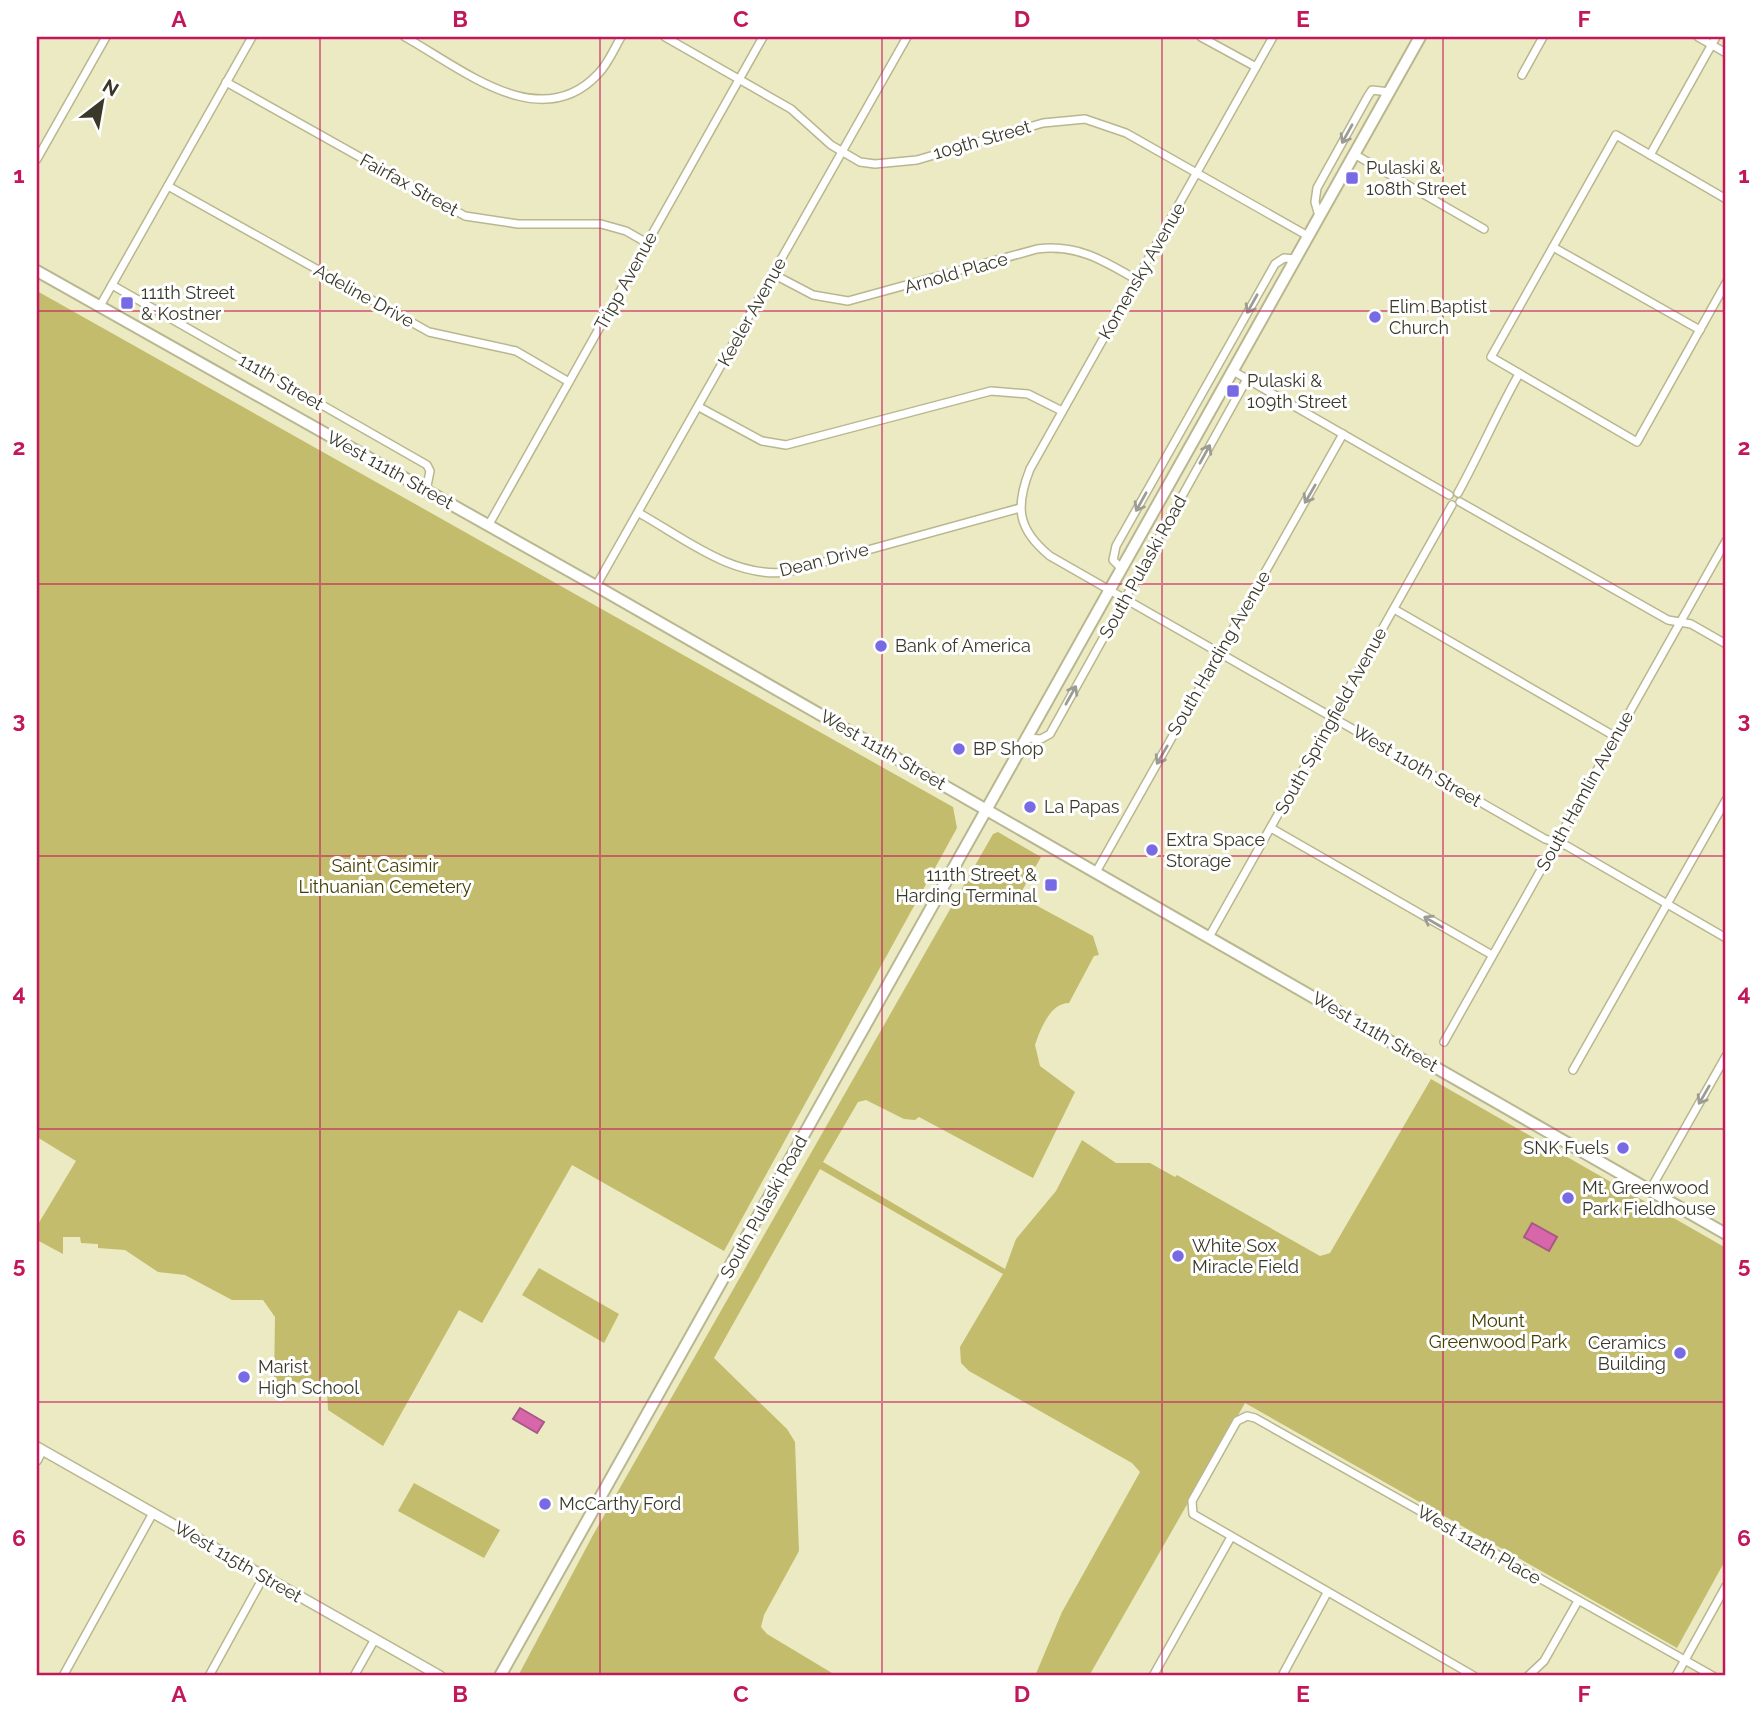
<svg xmlns="http://www.w3.org/2000/svg" width="1763" height="1713" font-family="Raleway,sans-serif">
	<rect width="100%" height="100%" fill="#eceac2"/>
	<g fill="#c2bc6c">
		<polygon points="37,291 953,807 957,828 724,1251 572,1165 482,1323 459,1310 383,1446 328,1410 327,1390 331,1382 274,1383 275,1317 263,1300 232,1300 185,1275 158,1272 125,1250 98,1248 98,1244 81,1243 80,1237 63,1237 63,1254 37,1240 37,1226 76,1161 37,1137"/>
		<path d="M998,832L1041,857L1019,896L1093,936L1099,955L1094,956L1069,1003C1050,1003 1040,1030 1035,1045L1040,1066L1075,1092L1033,1178L919,1117L915,1120L904,1119L866,1100L858,1102L823,1162L1005,1269L1016,1239L1056,1191L1082,1140L1116,1163H1150L1175,1177L1177,1175L1320,1256L1330,1253L1431,1079L1726,1248V1559L1677,1648L1245,1403L1089,1676H1035L1062,1612L1140,1472L1132,1463L969,1371L961,1363L960,1347L1003,1274L820,1169L714,1358L787,1429L795,1442L799,1551L764,1615L761,1627L767,1634L837,1676H518L593,1535L993,834Z"/>
		<polygon points="539,1268 619,1314 604,1343 522,1295"/>
		<polygon points="414,1483 500,1530 484,1558 398,1511"/>
	</g>
	<g fill="#d766ab" stroke="#a85884" stroke-width="2">
		<polygon points="1532,1223 1557,1237 1549,1251 1524,1237"/>
		<polygon points="520,1408 544,1422 537,1433 513,1419"/>
	</g>
	<g fill="none" stroke-linecap="round" stroke-linejoin="round">
		<g stroke="#b9b790" stroke-width="10">
			<g id="minor">
				<path d="M405,37C461,68 540,136 598,74C608,64 614,49 621,37"/>
				<polyline points="665,37 791,109 831,145 860,162 875,164 917,160 1043,123 1085,119 1126,133 1308,236"/>
				<polyline points="1201,37 1256,67"/>
				<path d="M1273,37L1030,469C1015,507 1017,529 1050,556L1545,839L1567,846L1726,938"/>
				<polyline points="1698,37 1726,53"/>
				<polyline points="1522,75 1543,37"/>
				<polyline points="226,82 465,216 518,224 601,224 626,231 647,243"/>
				<polyline points="1354,154 1484,229"/>
				<polyline points="1650,155 1716,37"/>
				<polyline points="37,159 106,37"/>
				<polyline points="168,186 429,332 516,351 569,382"/>
				<polyline points="1726,199 1616,135 1491,357 1637,442 1726,283"/>
				<polyline points="1319,216 1315,202 1317,188 1368,96 1372,90 1389,92"/>
				<polyline points="1553,247 1700,330"/>
				<path d="M773,274L813,295L848,301L1037,249C1077,244 1103,260 1137,280"/>
				<polyline points="112,285 427,465 430,471 426,491"/>
				<polyline points="100,306 252,37"/>
				<polyline points="1233,371 1449,495"/>
				<polyline points="699,407 762,441 786,445 991,391 1028,394 1062,411"/>
				<path d="M1458,493C1480,453 1497,413 1519,374"/>
				<polyline points="1460,502 1668,620 1691,624 1726,644"/>
				<path d="M639,513C684,538 733,579 788,572L1020,508"/>
				<polyline points="488,526 763,37"/>
				<polyline points="1122,569 1113,560 1116,546 1275,264 1284,258 1295,259"/>
				<polyline points="596,586 907,37"/>
				<polyline points="1394,609 1616,737"/>
				<polyline points="1027,738 1041,739 1050,734 1247,379"/>
				<polyline points="1271,828 1492,955"/>
				<polyline points="1096,872 1343,434"/>
				<polyline points="1209,937 1452,505"/>
				<polyline points="1444,1042 1726,541"/>
				<polyline points="1573,1070 1726,800"/>
				<polyline points="1650,1190 1726,1056"/>
				<polyline points="37,1461 43,1450"/>
				<polyline points="63,1676 153,1513"/>
				<polyline points="209,1676 264,1576"/>
				<polyline points="354,1676 375,1639"/>
				<polyline points="1153,1676 1231,1537"/>
				<polyline points="1282,1676 1327,1593"/>
				<polyline points="1474,1676 1193,1514 1192,1501 1237,1421 1247,1416 1255,1418 1713,1676"/>
				<polyline points="1528,1676 1544,1661 1578,1601"/>
				<polyline points="1676,1676 1726,1586"/>
			</g>
		</g>
		<g stroke="#b9b790" stroke-width="12">
			<polyline id="tertiary" points="37,1447 440,1676"/>
		</g>
		<g stroke="#b9b790" stroke-width="14">
			<g id="secondary">
				<polyline points="37,271 596,586 1726,1234"/>
				<polyline points="500,1676 1420,37"/>
			</g>
		</g>
		<use href="#minor" stroke="#fff" stroke-width="7"/>
		<use href="#tertiary" stroke="#fff" stroke-width="9"/>
		<use href="#secondary" stroke="#fff" stroke-width="10"/>
	</g>
	<defs><path id="oneway-shaft" d="M-6 0H5M1.5-3L5.5 0L1.5 3" fill="none" stroke-width="1.6" stroke-linecap="round" stroke-linejoin="round" transform="scale(1.75)"/></defs>
	<g stroke="#9c9c94">
		<use href="#oneway-shaft" transform="translate(1347 134) rotate(119)"/>
		<use href="#oneway-shaft" transform="translate(1252 304) rotate(119)"/>
		<use href="#oneway-shaft" transform="translate(1205 454) rotate(-61)"/>
		<use href="#oneway-shaft" transform="translate(1310 494) rotate(120)"/>
		<use href="#oneway-shaft" transform="translate(1141 502) rotate(119)"/>
		<use href="#oneway-shaft" transform="translate(1071 695) rotate(-61)"/>
		<use href="#oneway-shaft" transform="translate(1162 755) rotate(120)"/>
		<use href="#oneway-shaft" transform="translate(1433 922) rotate(-150)"/>
		<use href="#oneway-shaft" transform="translate(1704 1095) rotate(120)"/>
	</g>
	<path fill="none" stroke="#c2185b" stroke-width="2" stroke-opacity="0.55" d="M320,37V1676M600,37V1676M882,37V1676M1162,37V1676M1443,37V1676M37,311H1726M37,584H1726M37,856H1726M37,1129H1726M37,1402H1726"/>
	<g fill="#786ae5" stroke="#fff" stroke-width="2.5">
		<rect x="1345" y="171" width="14" height="14" rx="3.5"/>
		<rect x="120" y="296" width="14" height="14" rx="3.5"/>
		<circle cx="1375" cy="317" r="7"/>
		<rect x="1226" y="384" width="14" height="14" rx="3.5"/>
		<circle cx="881" cy="646" r="7"/>
		<circle cx="959" cy="749" r="7"/>
		<circle cx="1030" cy="807" r="7"/>
		<circle cx="1152" cy="850" r="7"/>
		<rect x="1044" y="878" width="14" height="14" rx="3.5"/>
		<circle cx="1623" cy="1148" r="7"/>
		<circle cx="1568" cy="1198" r="7"/>
		<circle cx="1178" cy="1256" r="7"/>
		<circle cx="1680" cy="1353" r="7"/>
		<circle cx="244" cy="1377" r="7"/>
		<circle cx="545" cy="1504" r="7"/>
	</g>
	<g text-anchor="middle" stroke-width="6" stroke-linejoin="round" paint-order="stroke">
		<g font-size="18" fill="#3a3929" stroke="#fff">
			<text transform="translate(982 140) rotate(-16)" y="6">109th Street</text>
			<text transform="translate(409 185) rotate(29)" y="6">Fairfax Street</text>
			<text transform="translate(1142 271) rotate(-60)" y="6">Komensky Avenue</text>
			<text transform="translate(956 273) rotate(-16)" y="6">Arnold Place</text>
			<text transform="translate(626 281) rotate(-61)" y="6">Tripp Avenue</text>
			<text transform="translate(364 296) rotate(29)" y="6">Adeline Drive</text>
			<text transform="translate(752 312) rotate(-61)" y="6">Keeler Avenue</text>
			<text transform="translate(281 382) rotate(30)" y="6">111th Street</text>
			<text transform="translate(390 470) rotate(29)" y="6">West 111th Street</text>
			<text transform="translate(824 560) rotate(-14)" y="6">Dean Drive</text>
			<text transform="translate(1143 567) rotate(-61)" y="6">South Pulaski Road</text>
			<text transform="translate(1219 653) rotate(-60)" y="6">South Harding Avenue</text>
			<text transform="translate(1331 721) rotate(-61)" y="6">South Springfield Avenue</text>
			<text transform="translate(883 750) rotate(30)" y="6">West 111th Street</text>
			<text transform="translate(1417 766) rotate(30)" y="6">West 110th Street</text>
			<text transform="translate(1585 791) rotate(-61)" y="6">South Hamlin Avenue</text>
			<text transform="translate(1375 1032) rotate(30)" y="6">West 111th Street</text>
			<text transform="translate(764 1207) rotate(-61)" y="6">South Pulaski Road</text>
			<text transform="translate(1479 1545) rotate(30)" y="6">West 112th Place</text>
			<text transform="translate(238 1562) rotate(30)" y="6">West 115th Street</text>
		</g>
		<g font-size="18" fill="#3a3929" stroke="#fff" text-anchor="start">
			<text x="1366" y="174">Pulaski &amp;<tspan x="1366" dy="21">108th Street</tspan></text>
			<text x="141" y="299">111th Street<tspan x="141" dy="21">&amp; Kostner</tspan></text>
			<text x="1389" y="313">Elim Baptist<tspan x="1389" dy="21">Church</tspan></text>
			<text x="1247" y="387">Pulaski &amp;<tspan x="1247" dy="21">109th Street</tspan></text>
			<text x="895" y="652">Bank of America</text>
			<text x="973" y="755">BP Shop</text>
			<text x="1044" y="813">La Papas</text>
			<text x="1166" y="846">Extra Space<tspan x="1166" dy="21">Storage</tspan></text>
			<text x="1037" y="881" text-anchor="end">111th Street &amp;<tspan x="1037" dy="21">Harding Terminal</tspan></text>
			<text x="1609" y="1154" text-anchor="end">SNK Fuels</text>
			<text x="1582" y="1194">Mt. Greenwood<tspan x="1582" dy="21">Park Fieldhouse</tspan></text>
			<text x="1192" y="1252">White Sox<tspan x="1192" dy="21">Miracle Field</tspan></text>
			<text x="1666" y="1349" text-anchor="end">Ceramics<tspan x="1666" dy="21">Building</tspan></text>
			<text x="258" y="1373">Marist<tspan x="258" dy="21">High School</tspan></text>
			<text x="559" y="1510">McCarthy Ford</text>
		</g>
		<g font-size="18" fill="#423d00" stroke="#fff">
			<text x="385" y="872">Saint Casimir<tspan x="385" dy="21">Lithuanian Cemetery</tspan></text>
			<text x="1498" y="1327">Mount<tspan x="1498" dy="21">Greenwood Park</tspan></text>
		</g>
	</g>
	<rect width="1763" height="1713" fill="none" stroke="#ffffff" stroke-width="77"/>
	<g transform="translate(102 102) rotate(31)" stroke="#ffffff" stroke-width="5" paint-order="stroke">
	<path d="M0-5L12 26L0 18L-12 26Z" fill="#3a3929"/>
	<text y="-10" font-size="19" font-weight="bold" text-anchor="middle" fill="#3a3929">N</text>
	</g>
	<rect x="38" y="38" width="1686" height="1636" fill="none" stroke="#c2185b" stroke-width="2.5"/>
	<g font-size="23" text-anchor="middle" font-weight="bold" fill="#c2185b">
		<text x="179" y="27">A</text>
		<text x="460" y="27">B</text>
		<text x="741" y="27">C</text>
		<text x="1022" y="27">D</text>
		<text x="1303" y="27">E</text>
		<text x="1584" y="27">F</text>
		<text x="19" y="183">1</text>
		<text x="1744" y="183">1</text>
		<text x="19" y="455">2</text>
		<text x="1744" y="455">2</text>
		<text x="19" y="728">3</text>
		<text x="1744" y="728">3</text>
		<text x="19" y="1001">4</text>
		<text x="1744" y="1001">4</text>
		<text x="19" y="1273">5</text>
		<text x="1744" y="1273">5</text>
		<text x="19" y="1546">6</text>
		<text x="1744" y="1546">6</text>
		<text x="179" y="1702">A</text>
		<text x="460" y="1702">B</text>
		<text x="741" y="1702">C</text>
		<text x="1022" y="1702">D</text>
		<text x="1303" y="1702">E</text>
		<text x="1584" y="1702">F</text>
	</g>
</svg>
